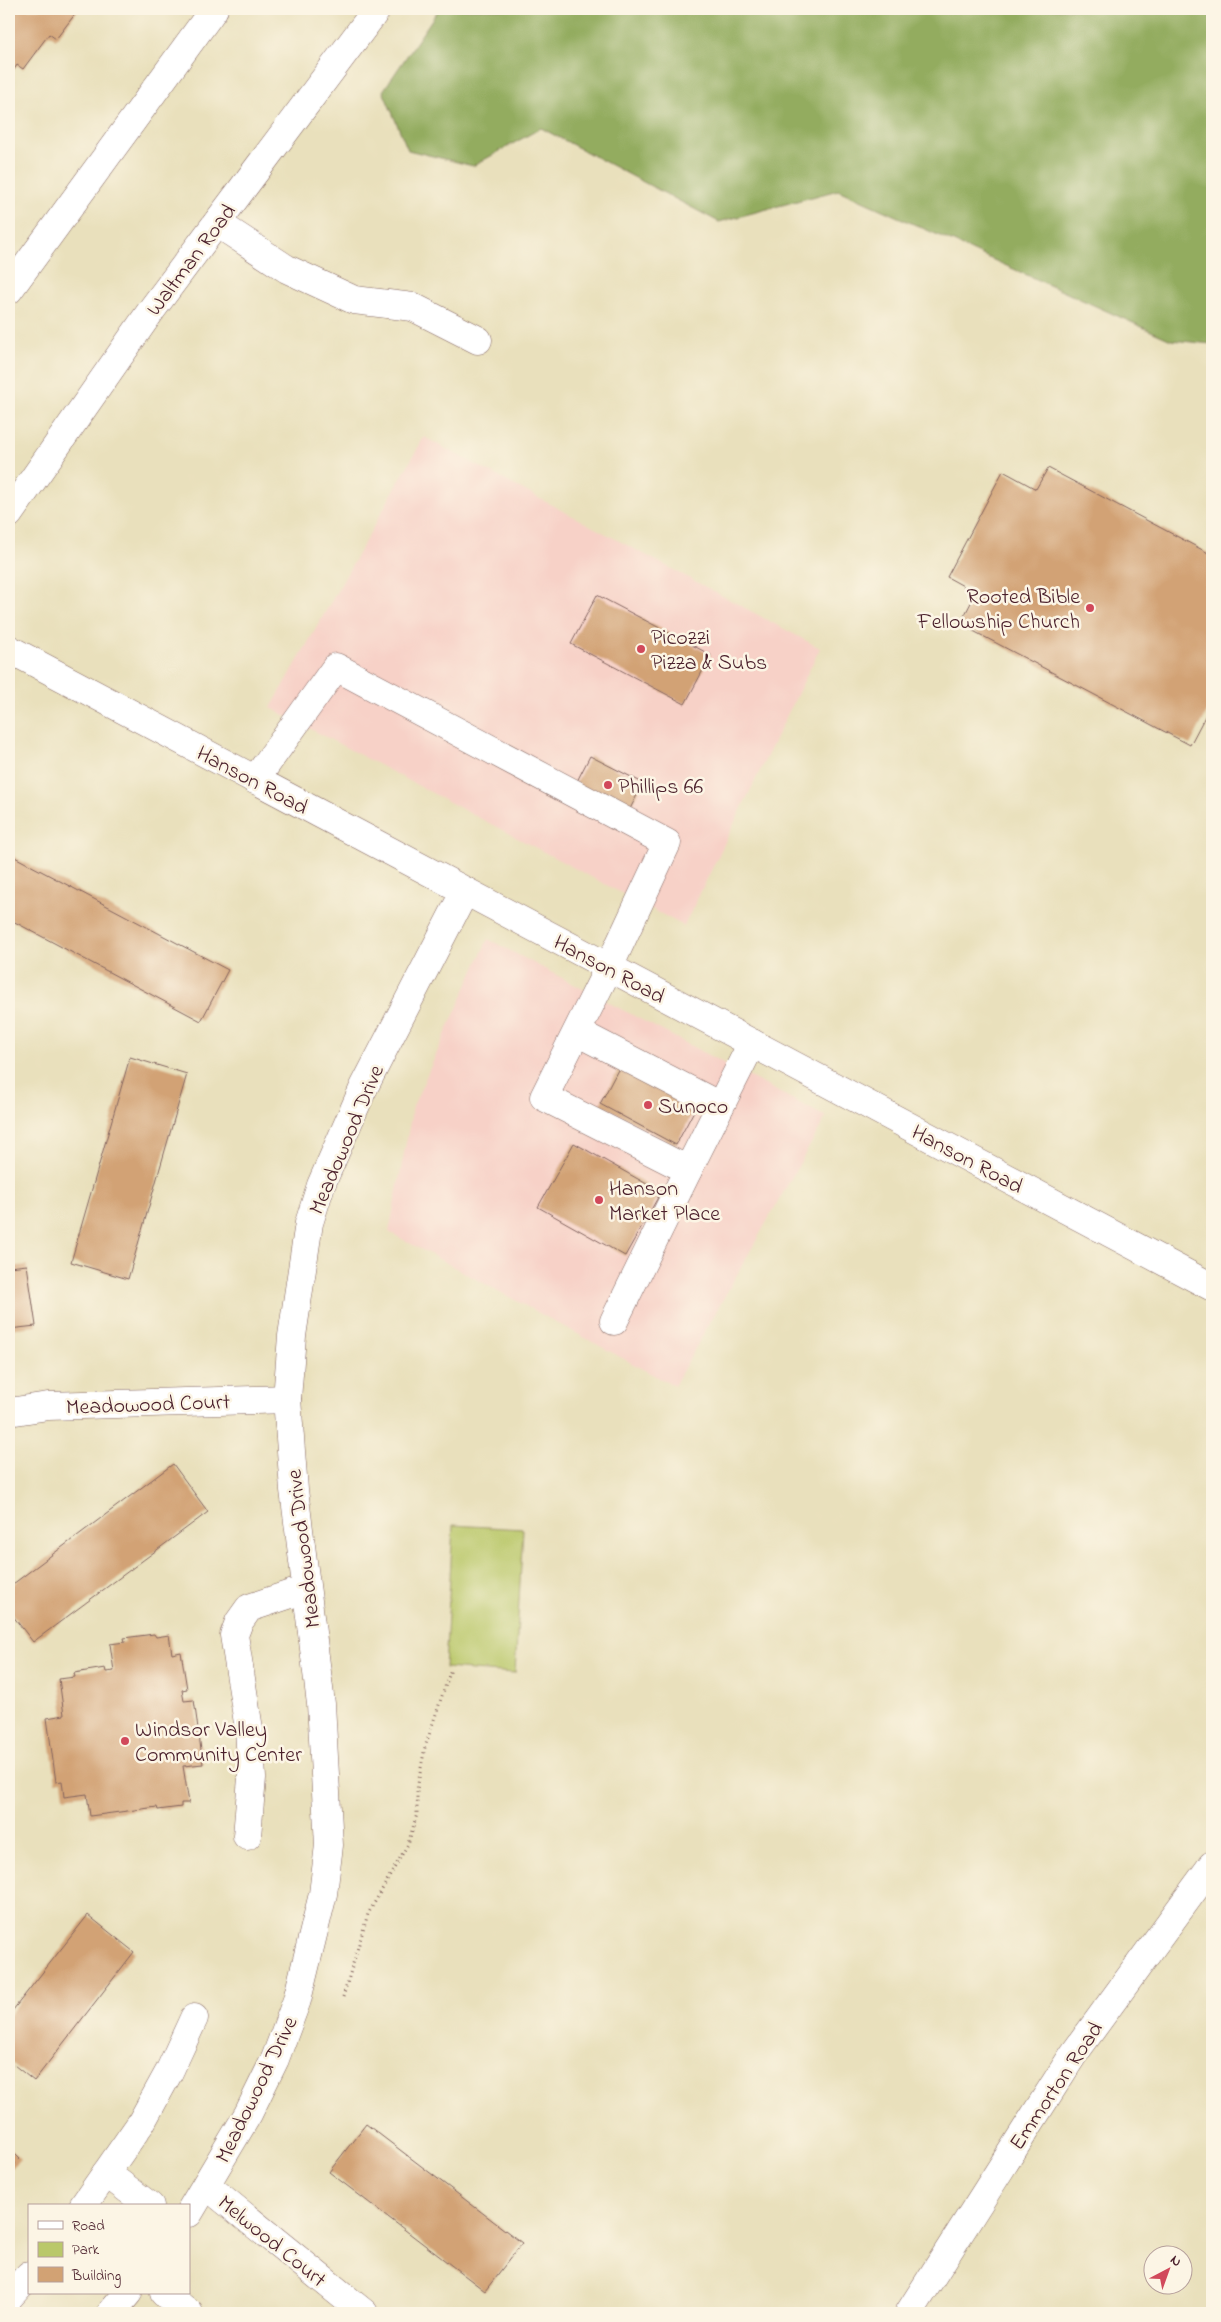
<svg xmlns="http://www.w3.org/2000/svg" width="1221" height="2322" font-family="'Indie Flower',sans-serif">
	<rect width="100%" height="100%" fill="#fcf5e5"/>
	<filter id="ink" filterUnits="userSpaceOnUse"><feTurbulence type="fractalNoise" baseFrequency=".02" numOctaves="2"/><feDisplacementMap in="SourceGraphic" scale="10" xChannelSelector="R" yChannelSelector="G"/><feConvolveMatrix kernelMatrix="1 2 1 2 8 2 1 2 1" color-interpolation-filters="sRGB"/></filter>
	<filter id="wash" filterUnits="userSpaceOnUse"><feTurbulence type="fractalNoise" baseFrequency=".0096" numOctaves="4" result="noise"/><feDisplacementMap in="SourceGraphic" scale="20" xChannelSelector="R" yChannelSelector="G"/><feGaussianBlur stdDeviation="1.12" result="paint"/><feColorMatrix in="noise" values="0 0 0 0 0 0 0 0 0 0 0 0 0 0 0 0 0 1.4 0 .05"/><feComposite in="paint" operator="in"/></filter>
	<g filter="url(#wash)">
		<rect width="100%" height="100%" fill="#e9e0bc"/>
		<g fill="#f7d1c7">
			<polygon points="424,437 820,648 684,926 271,708"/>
			<polygon points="488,939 826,1117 674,1386 389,1232 413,1106"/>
		</g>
		<polygon fill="#bac86a" stroke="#82744a" points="453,1525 523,1529 515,1673 445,1668"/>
		<polygon fill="#93ac5e" stroke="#6e6644" points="439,9 1212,9 1212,344 1171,340 838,190 719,222 541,128 473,166 408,150 383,91"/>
		<g id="blocks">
			<g fill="#d2a274">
				<polygon points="9,9 79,9 56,39 49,34 23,69 17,65 9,77"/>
				<polygon points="1048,468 1212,555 1212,703 1190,745 960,624 976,593 947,577 1003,471 1036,489"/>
				<polygon points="597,595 711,655 685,704 571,644"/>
				<polygon points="590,756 643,783 627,815 574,787"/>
				<polygon points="9,854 228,970 201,1021 9,919"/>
				<polygon points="130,1057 187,1074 128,1279 71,1262"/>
				<polygon points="620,1066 696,1107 676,1145 600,1104"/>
				<polygon points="574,1143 661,1192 625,1256 538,1207"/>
				<polygon points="27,1265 36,1326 9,1329 9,1267"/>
				<polygon points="173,1464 208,1512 33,1642 9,1611 9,1587"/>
				<polygon points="154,1634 156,1637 169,1635 172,1654 181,1652 187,1689 182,1690 184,1701 194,1700 203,1764 183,1766 189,1803 181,1803 181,1807 158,1810 157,1807 90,1816 87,1794 64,1797 62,1781 56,1782 47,1718 64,1715 59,1679 75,1677 74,1673 105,1668 106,1672 114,1671 110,1644 125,1642 124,1638"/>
				<polygon points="88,1915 134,1952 34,2081 9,2061 9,2015"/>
				<polygon points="366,2124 522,2243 485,2291 329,2172"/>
				<polygon points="9,2148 20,2159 9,2170"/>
			</g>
		</g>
	</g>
	<g filter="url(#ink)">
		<use href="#blocks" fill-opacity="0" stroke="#82635e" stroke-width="1"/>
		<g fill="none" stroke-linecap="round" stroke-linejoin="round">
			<g stroke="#82635e" stroke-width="29">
				<g id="minor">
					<polyline points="217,223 287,269 354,300 413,307 478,340"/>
					<polyline points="9,290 214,9"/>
					<polyline points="9,514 153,308 377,9"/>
					<polyline points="9,649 1212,1287"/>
					<polyline points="255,780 336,667 667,843 609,967 544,1097 688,1170 752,1043"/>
					<polyline points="577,1032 720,1106"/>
					<polyline points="614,1321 688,1170"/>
					<polyline points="9,1412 48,1406 287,1399"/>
					<polyline points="247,1836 252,1778 249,1729 234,1635 239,1622 249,1608 306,1589"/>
					<polyline points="106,2173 150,2206"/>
					<polyline points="206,2185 364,2313"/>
					<polyline points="83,2206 141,2123 169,2072 194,2018"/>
					<polyline points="189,2213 248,2114 275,2059 297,2000 323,1894 329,1845 321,1704 294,1490 287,1399 292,1336 309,1223 321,1185 363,1089 465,891"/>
					<polyline points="164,2293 189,2313"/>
					<polyline points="9,2297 29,2275"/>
					<polyline points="111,2313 128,2293"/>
				</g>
			</g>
			<g stroke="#82635e" stroke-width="29">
				<polyline id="major" points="909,2313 1073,2055 1212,1865"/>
			</g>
			<polyline stroke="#82635e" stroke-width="3" stroke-dasharray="1 4" stroke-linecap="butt" points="343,1997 368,1914 408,1844 417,1814 417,1789 425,1747 451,1669"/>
			<use href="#minor" stroke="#fff" stroke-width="28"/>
			<use href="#major" stroke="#fff" stroke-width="28"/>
		</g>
	</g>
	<g fill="#d1495b" stroke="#fcf5e5" stroke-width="2">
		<circle cx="1090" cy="608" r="5"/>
		<circle cx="641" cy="649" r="5"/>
		<circle cx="608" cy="785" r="5"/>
		<circle cx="648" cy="1105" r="5"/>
		<circle cx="599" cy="1200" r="5"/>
		<circle cx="125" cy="1741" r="5"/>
	</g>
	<g text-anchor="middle" stroke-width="5" stroke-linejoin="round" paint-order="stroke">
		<g font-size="22" fill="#4a1f2b" stroke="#fcf5e5">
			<text transform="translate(190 259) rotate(-53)" y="8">Waltman Road</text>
			<text transform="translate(253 779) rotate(28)" y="8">Hanson Road</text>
			<text transform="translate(610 968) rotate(28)" y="8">Hanson Road</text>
			<text transform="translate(345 1139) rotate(-67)" y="8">Meadowood Drive</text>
			<text transform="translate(968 1158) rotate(28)" y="8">Hanson Road</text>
			<text transform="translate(148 1403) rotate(-2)" y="8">Meadowood Court</text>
			<text transform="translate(302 1549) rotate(-97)" y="8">Meadowood Drive</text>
			<text transform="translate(1055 2085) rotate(-56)" y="8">Emmorton Road</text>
			<text transform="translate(255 2089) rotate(-64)" y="8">Meadowood Drive</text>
			<text transform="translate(273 2240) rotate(39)" y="8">Melwood Court</text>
		</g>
		<g font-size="22" fill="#4a1f2b" stroke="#fcf5e5" text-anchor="start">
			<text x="1080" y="603" text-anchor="end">Rooted Bible<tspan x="1080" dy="25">Fellowship Church</tspan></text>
			<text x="651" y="644">Picozzi<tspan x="651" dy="25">Pizza &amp; Subs</tspan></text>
			<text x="618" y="793">Phillips 66</text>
			<text x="658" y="1113">Sunoco</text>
			<text x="609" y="1195">Hanson<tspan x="609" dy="25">Market Place</tspan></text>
			<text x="135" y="1736">Windsor Valley<tspan x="135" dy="25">Community Center</tspan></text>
		</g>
	</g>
	<rect width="1221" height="2322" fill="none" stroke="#fcf5e5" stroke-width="30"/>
	<rect x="28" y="2204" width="162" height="90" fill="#fcf5e5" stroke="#b59f9b"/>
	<rect x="38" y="2221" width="25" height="8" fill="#ffffff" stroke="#b59f9b"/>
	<text x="72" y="2230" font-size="15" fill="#4a1f2b">Road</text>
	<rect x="38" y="2242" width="25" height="15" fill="#bac86a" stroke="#b59f9b"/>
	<text x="72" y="2254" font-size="15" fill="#4a1f2b">Park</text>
	<rect x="38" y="2267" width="25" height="15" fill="#d2a274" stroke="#b59f9b"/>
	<text x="72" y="2280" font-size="15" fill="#4a1f2b">Building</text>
	<g transform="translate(1168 2270) rotate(41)"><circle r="24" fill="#fcf5e5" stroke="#b59f9b"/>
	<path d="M0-4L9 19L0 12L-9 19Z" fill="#d1495b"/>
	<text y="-8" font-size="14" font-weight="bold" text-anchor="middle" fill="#4a1f2b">N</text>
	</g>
</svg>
